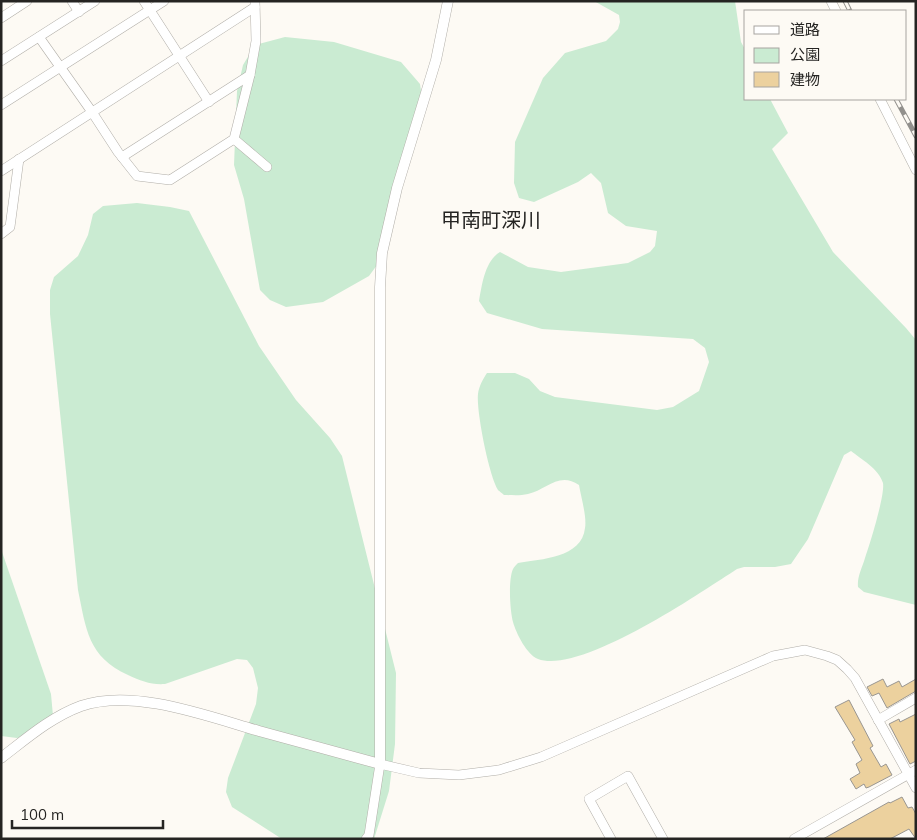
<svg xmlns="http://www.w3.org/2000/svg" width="917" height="840" font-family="Mulish,'Noto Sans JP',sans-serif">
	<rect width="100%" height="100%" fill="#fdfaf4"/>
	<g fill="#caebd2">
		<path d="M594,1H735L741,42L746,51V99H770L788,133L772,149L833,252L906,328L916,340V605L864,592L858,587C857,577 862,568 865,558C870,544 885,495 883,483C879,469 861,459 851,451L844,455L808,539L791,564L775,567H744L737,569C700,593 580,675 538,659C527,655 516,633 513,622C510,611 508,580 513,569C514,567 516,565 518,563C541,559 582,558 585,528C587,517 581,497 579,485C559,471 546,490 528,494C520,496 511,495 504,495C503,494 498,490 498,490C489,476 476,410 478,394C479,386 483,379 487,373H515L529,379L540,391L555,397L657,410L673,407L699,391L709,362L705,348L693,339L542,329L487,313L479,301C482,284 485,261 500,252L528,267L561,272L628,263L650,252L655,246L657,231L626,226L608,213L601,183L591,173L578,182L534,202L519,198L514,183L515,142L543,78L565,53L606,41L618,29L620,22L619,15Z"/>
		<polygon points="285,37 334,42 401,62 420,84 424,110 380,261 369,276 323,302 286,307 270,300 260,290 244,199 234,165 237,91 243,65 255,45"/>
		<path d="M137,203L170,207L189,211L259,346L296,400L330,438L342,456L396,673L395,744L389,791L374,839H282L232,807L226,792L228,778L256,704L258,688L253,668L247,660L237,659L165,684C151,685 141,681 128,675C88,657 86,629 78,590L50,314V290L54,277L78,256L88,235L93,214L103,206Z"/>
		<polygon points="1,549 51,694 53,716 42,731 17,738 1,736"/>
	</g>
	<g fill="#ecd19e" stroke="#999691">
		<polygon points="883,679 887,687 899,681 902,687 916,679 916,691 887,708 879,693 872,696 867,687"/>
		<polygon points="849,700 873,746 870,748 881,767 886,764 892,775 869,787 866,788 864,784 856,789 850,779 860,773 856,764 862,760 852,742 855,740 835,707"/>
		<polygon points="916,714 916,761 910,764 889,724 899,719 900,722"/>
		<polygon points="902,797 908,808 912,807 916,814 916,839 909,829 890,839 823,839 889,802 890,803"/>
	</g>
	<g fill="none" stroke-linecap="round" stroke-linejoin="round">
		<g stroke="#b1aea8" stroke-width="10">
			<g id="minor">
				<polyline points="72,1 79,12"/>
				<polyline points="144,1 209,102"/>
				<polyline points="831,1 836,11"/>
				<polyline points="1,18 27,1"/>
				<polyline points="39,37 92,112 118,152 137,176 170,180 234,139 250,75 256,41 255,1"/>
				<polyline points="1,61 95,1"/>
				<polyline points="880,99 916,170"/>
				<polyline points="1,105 164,1"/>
				<polyline points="234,139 267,167"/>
				<polyline points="122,157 250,75"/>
				<polyline points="1,171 255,7"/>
				<polyline points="1,234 10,227 19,159"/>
				<polyline points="878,720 916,698"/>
				<polyline points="366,839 369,835 380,764 419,773 459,775 499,770 541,757 773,656 805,650 827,656 837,660 847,669 855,678 916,788"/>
				<polyline points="611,839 589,799 628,776 663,839"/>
				<polyline points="794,839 916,770"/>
			</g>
		</g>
		<g stroke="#b1aea8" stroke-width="11">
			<path id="tertiary" d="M1,758C26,739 51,717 81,706C133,688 207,716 259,731C299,742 340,753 380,764V287L382,253L397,188L436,60L448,1"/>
		</g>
		<use href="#minor" stroke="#fff" stroke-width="9"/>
		<use href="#tertiary" stroke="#fff" stroke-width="10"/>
		<g stroke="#92908c" stroke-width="5">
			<g id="rail">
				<polyline points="845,1 850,11"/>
				<polyline points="896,99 916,136"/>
			</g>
		</g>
		<use href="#rail" stroke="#fdfaf4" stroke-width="3" stroke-dasharray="9" stroke-linecap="butt"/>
	</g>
	<g text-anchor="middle" stroke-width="4.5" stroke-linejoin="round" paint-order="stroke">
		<g font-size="20" fill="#252422" stroke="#fdfaf4">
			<text x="491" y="227">甲南町深川</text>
		</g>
	</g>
	<rect width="917" height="840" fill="none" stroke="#252422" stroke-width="5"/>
	<rect x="744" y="10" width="162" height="90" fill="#fdfaf4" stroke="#a7a4a0"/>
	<rect x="754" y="26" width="25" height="8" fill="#ffffff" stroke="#a7a4a0"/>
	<text x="790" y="35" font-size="15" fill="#252422">道路</text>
	<rect x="754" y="48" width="25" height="15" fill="#caebd2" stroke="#a7a4a0"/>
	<text x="790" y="60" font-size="15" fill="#252422">公園</text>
	<rect x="754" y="72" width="25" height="15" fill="#ecd19e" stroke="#a7a4a0"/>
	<text x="790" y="85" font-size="15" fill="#252422">建物</text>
	<path d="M12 820v8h151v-8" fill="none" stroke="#252422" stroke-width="2.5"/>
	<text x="20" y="820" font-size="15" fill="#252422" stroke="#fdfaf4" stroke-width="4" paint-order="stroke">100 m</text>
</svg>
